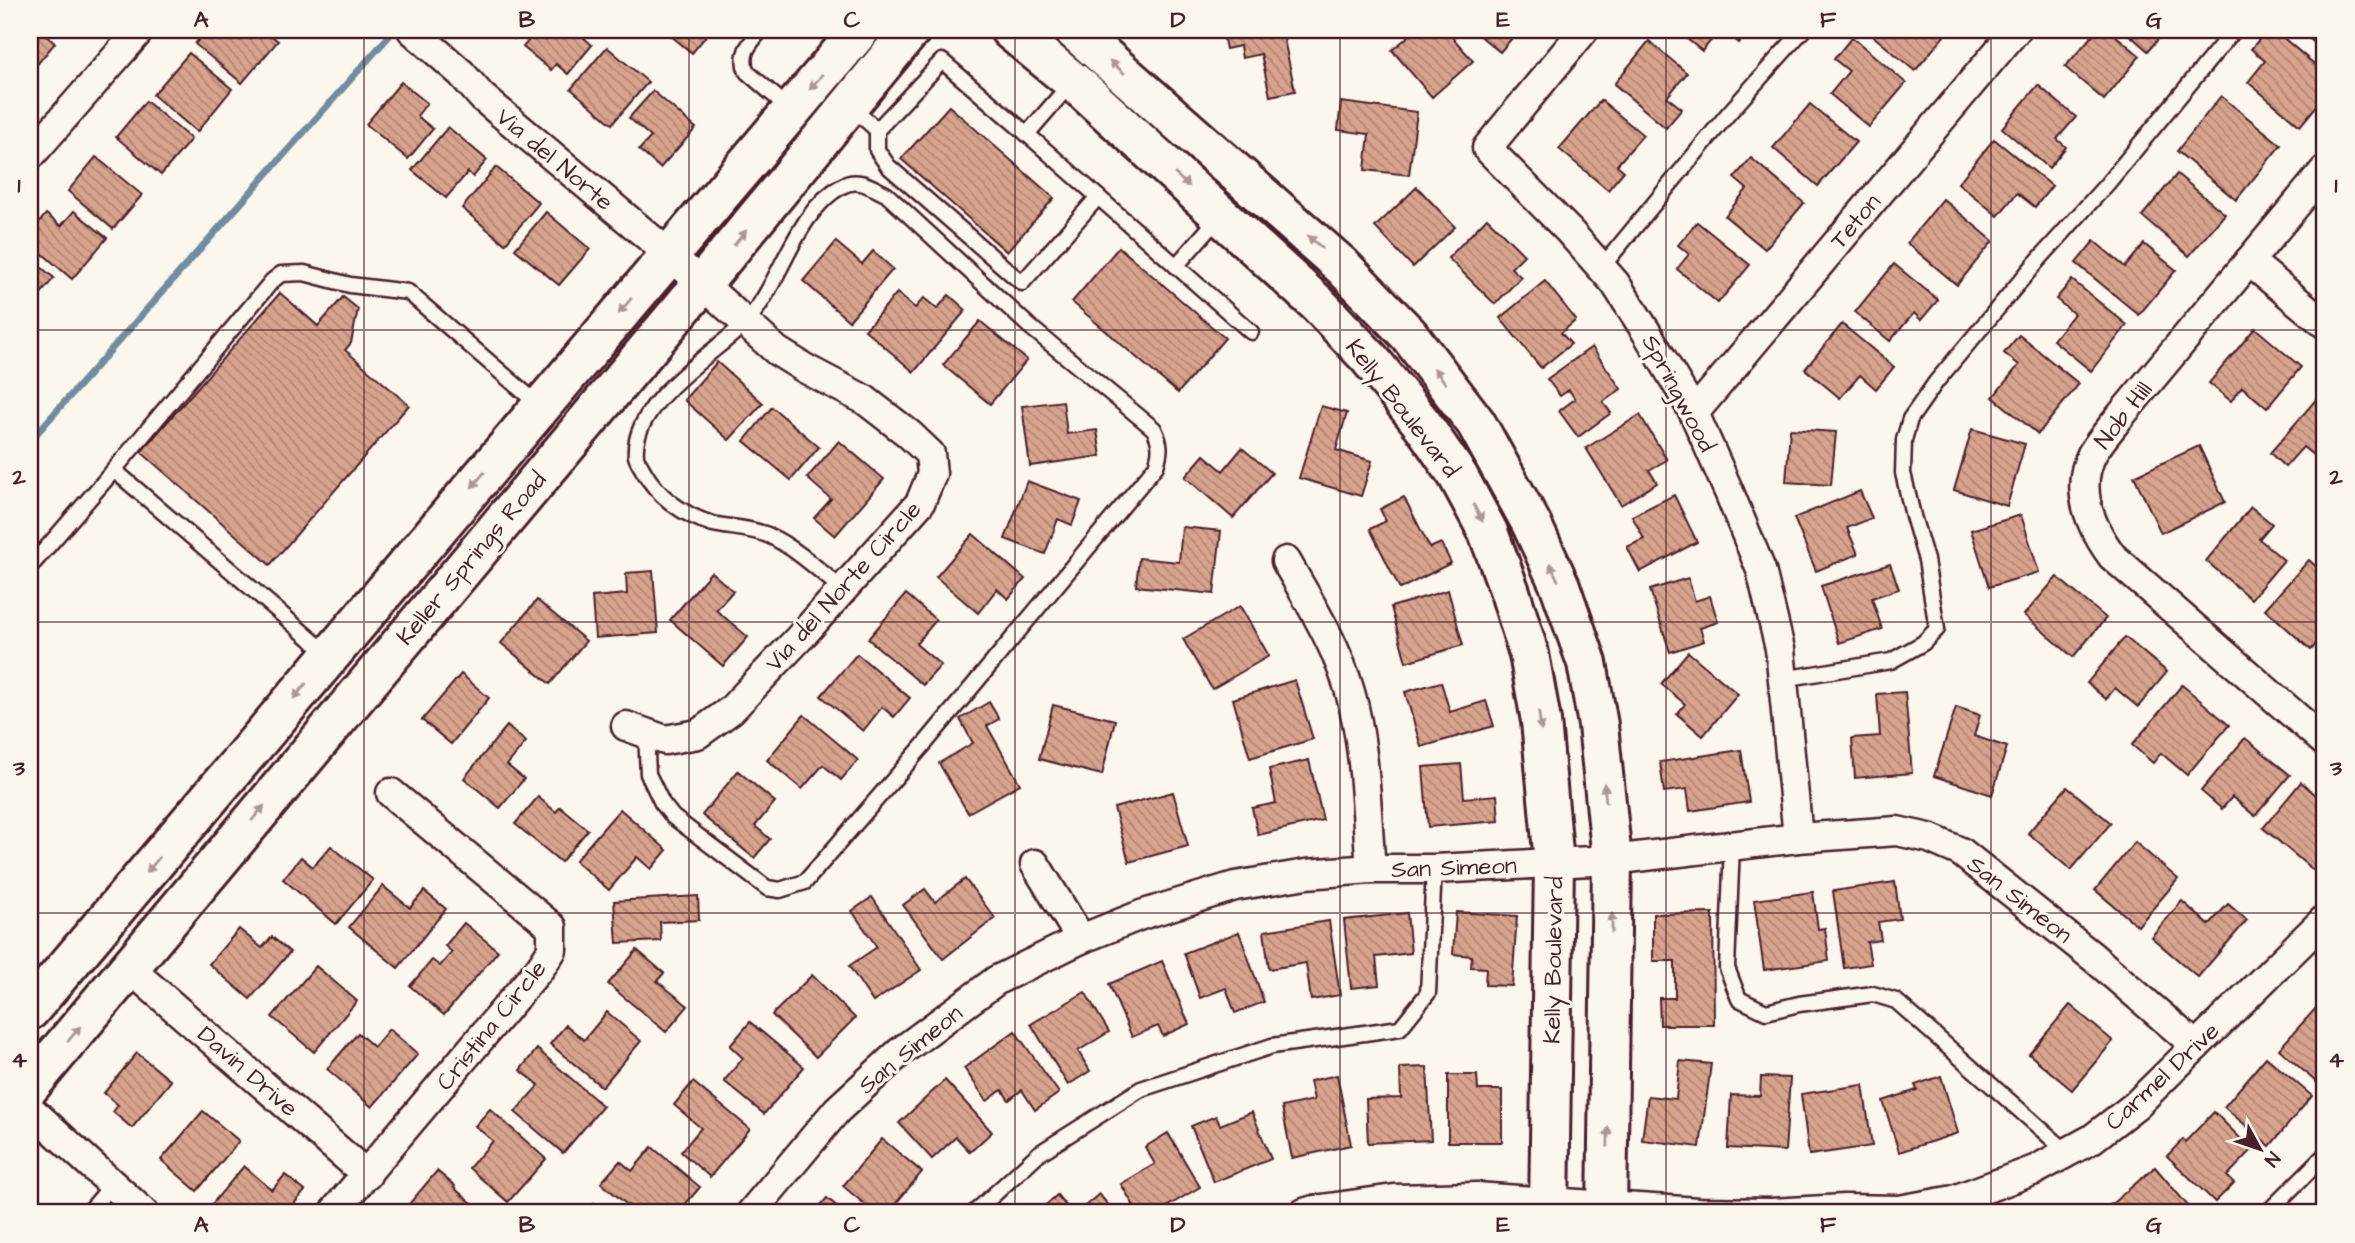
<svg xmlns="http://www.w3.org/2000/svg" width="2355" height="1243" font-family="'Architects Daughter',sans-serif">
	<defs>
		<pattern id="building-back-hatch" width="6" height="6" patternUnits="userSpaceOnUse" patternTransform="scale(1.75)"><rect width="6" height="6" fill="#d9a48e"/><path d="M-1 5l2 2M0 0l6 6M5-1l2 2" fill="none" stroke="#b28574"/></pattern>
	</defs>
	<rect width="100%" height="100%" fill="#fbf7ec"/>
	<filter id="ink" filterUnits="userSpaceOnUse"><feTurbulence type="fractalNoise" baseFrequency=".0143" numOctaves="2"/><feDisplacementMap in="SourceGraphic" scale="14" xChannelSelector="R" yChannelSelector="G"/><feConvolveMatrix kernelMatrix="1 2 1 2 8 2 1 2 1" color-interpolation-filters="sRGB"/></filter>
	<g filter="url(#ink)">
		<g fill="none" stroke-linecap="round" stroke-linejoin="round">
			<polyline stroke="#708c9e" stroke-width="7" points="30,441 390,35"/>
		</g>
		<g fill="url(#building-back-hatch)" stroke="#4a1f2b" stroke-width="2">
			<polygon points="30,30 39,30 55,43 30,73"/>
			<polygon points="207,30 228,30 231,33 234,30 264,30 278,41 242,83 195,44"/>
			<polygon points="503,30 521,30 514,39"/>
			<polygon points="537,30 584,30 580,34 592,45 568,74 556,64 551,70 523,47"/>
			<polygon points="664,30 711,30 692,53"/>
			<polygon points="1222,30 1282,30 1295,91 1270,96 1261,54 1242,58 1240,46 1226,49"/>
			<polygon points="1416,30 1446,30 1473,61 1432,97 1392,50"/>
			<polygon points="1473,30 1519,30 1500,52"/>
			<polygon points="1676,30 1720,30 1702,51"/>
			<polygon points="1724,30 1750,30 1739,43"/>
			<polygon points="1866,30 1949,30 1915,71"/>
			<polygon points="2097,30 2109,30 2140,56 2104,100 2065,67"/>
			<polygon points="2124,30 2166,30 2148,51"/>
			<polygon points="2267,30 2274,30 2325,73 2325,96 2300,126 2248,82 2265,61 2251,49"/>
			<polygon points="2306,30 2325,30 2325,52 2303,33"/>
			<polygon points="1852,37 1906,83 1869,127 1830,94 1849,71 1834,59"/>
			<polygon points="1649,41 1687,73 1667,97 1682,109 1666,128 1614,84"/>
			<polygon points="607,47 648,82 612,124 571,89"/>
			<polygon points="189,53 232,89 197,132 153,95"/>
			<polygon points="401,82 427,103 417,116 433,129 408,159 366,124"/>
			<polygon points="2038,85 2076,117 2057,139 2066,147 2049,168 2002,128"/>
			<polygon points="653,91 696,128 660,168 639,150 651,137 629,118"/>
			<polygon points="2221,96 2281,145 2236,200 2177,151"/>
			<polygon points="1601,100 1643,135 1617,165 1624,171 1608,190 1559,149"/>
			<polygon points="146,101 191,139 161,175 116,137"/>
			<polygon points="1341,102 1417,112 1409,175 1365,170 1369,134 1338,130"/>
			<polygon points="1810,104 1856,142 1818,186 1773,148"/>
			<polygon points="949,106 1054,198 1007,252 901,159"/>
			<polygon points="448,127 487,160 473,177 468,172 446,198 412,170"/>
			<polygon points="1994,139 2052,186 2035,207 2017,193 1998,216 1958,183"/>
			<polygon points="96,157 142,195 113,229 68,191"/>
			<polygon points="1751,158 1804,203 1765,249 1725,216 1747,189 1734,178"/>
			<polygon points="496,167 539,203 505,244 462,208"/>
			<polygon points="2177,174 2225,214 2189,256 2142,216"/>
			<polygon points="1417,187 1455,227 1413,267 1375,227"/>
			<polygon points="1943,199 1993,241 1957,285 1907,243"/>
			<polygon points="74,211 107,238 72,279 30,243 30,234 46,214 61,226"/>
			<polygon points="546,212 590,249 559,285 515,249"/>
			<polygon points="1487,218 1524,255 1511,268 1521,277 1495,304 1448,258"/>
			<polygon points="1697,222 1750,265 1718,303 1677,269 1689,254 1678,245"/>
			<polygon points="2094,241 2125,267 2144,244 2176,270 2139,315 2076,263"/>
			<polygon points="836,242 862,264 873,251 893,269 849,321 803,281"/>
			<polygon points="1119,247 1225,338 1178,393 1072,302"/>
			<polygon points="30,258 54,278 30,307"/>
			<polygon points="1894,264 1938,300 1921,320 1914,313 1890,341 1855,312"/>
			<polygon points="2072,280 2127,325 2091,371 2053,340 2074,314 2056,299"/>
			<polygon points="1545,281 1576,320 1561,333 1571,344 1541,368 1500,318"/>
			<polygon points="280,293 318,326 343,297 358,309 351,343 345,350 409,405 270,565 141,452"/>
			<polygon points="897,293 915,308 924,298 937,309 949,295 966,310 914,372 865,330"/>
			<polygon points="980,321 1027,360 990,404 943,365"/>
			<polygon points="1842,324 1894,367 1876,389 1860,375 1840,398 1805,369"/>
			<polygon points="2255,328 2301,367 2267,408 2242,387 2231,401 2209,383"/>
			<polygon points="2019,335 2079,384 2038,434 1993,397 2019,365 2004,353"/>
			<polygon points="1592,347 1621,389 1603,402 1611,413 1578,437 1559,411 1575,399 1569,390 1560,396 1547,379"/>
			<polygon points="717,362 763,403 729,440 684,400"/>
			<polygon points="2325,389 2325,451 2318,459 2303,447 2285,467 2270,453"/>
			<polygon points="1063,401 1067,434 1097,430 1101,456 1030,466 1022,406"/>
			<polygon points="1321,406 1347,413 1336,450 1372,461 1361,496 1299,478"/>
			<polygon points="772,407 819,447 791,480 744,441"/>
			<polygon points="1640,415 1667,460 1649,470 1657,483 1621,505 1586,448"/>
			<polygon points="1790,429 1836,432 1831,485 1786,482"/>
			<polygon points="1972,429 2025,444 2007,506 1954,490"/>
			<polygon points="839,441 884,479 835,536 814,518 831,499 807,478"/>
			<polygon points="2199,446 2225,502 2161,533 2134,476"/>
			<polygon points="1242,448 1272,473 1233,518 1185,477 1204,455 1223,471"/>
			<polygon points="1027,481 1081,501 1072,525 1058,519 1045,554 1005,539"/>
			<polygon points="1860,491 1872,518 1847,528 1858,554 1816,571 1794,518"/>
			<polygon points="1674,495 1697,542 1640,572 1627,547 1644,539 1632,516"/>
			<polygon points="1404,497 1430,548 1441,543 1451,563 1400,589 1370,529 1386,521 1380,509"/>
			<polygon points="2251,507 2272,524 2259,539 2284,560 2251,599 2206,561"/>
			<polygon points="2021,515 2039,572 1989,587 1971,530"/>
			<polygon points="1182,527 1221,531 1214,594 1136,586 1139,558 1179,562"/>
			<polygon points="973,534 1025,579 1008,599 997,589 978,613 936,577"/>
			<polygon points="2309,560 2325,575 2325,583 2319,591 2325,597 2325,634 2311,650 2265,609"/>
			<polygon points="1890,564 1899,589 1872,598 1882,629 1839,643 1821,586"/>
			<polygon points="653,571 658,633 595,638 592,597 627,594 626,573"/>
			<polygon points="711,572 733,591 716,610 748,637 723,666 670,620"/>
			<polygon points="2057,577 2106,618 2073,657 2024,615"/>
			<polygon points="1688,578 1695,601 1710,596 1718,622 1700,628 1704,641 1670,652 1650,590"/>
			<polygon points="1448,590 1463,645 1406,662 1391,607"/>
			<polygon points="906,594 936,620 916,644 941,665 923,685 868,639"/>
			<polygon points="537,600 586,641 550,684 501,643"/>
			<polygon points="1240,606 1269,656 1212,689 1183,639"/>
			<polygon points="2125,637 2167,672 2138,707 2115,688 2106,699 2087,683"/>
			<polygon points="1688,652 1738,694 1703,736 1677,714 1685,704 1661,684"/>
			<polygon points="857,654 910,698 894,717 882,707 863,731 821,696"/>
			<polygon points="461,674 489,698 451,744 422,720"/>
			<polygon points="1295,680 1313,739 1250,758 1233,699"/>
			<polygon points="1441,682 1450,712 1486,701 1494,726 1421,747 1405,692"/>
			<polygon points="2182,685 2229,725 2187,775 2161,753 2153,763 2132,745"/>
			<polygon points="1905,692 1912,773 1855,778 1852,738 1880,736 1877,694"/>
			<polygon points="989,702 999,719 987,726 1020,784 968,813 939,763 973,743 960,719"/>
			<polygon points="1053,705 1115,720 1102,775 1039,759"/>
			<polygon points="1956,707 1980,715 1974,736 2007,747 1992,795 1934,776"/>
			<polygon points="804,715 858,760 841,780 823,765 802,789 767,760"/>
			<polygon points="507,726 526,742 507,765 524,779 500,808 464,778"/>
			<polygon points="2245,738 2290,775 2255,816 2232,797 2222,809 2201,791"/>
			<polygon points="1741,750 1749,802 1690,811 1687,789 1664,792 1660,762"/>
			<polygon points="1309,760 1323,820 1258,835 1252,808 1276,803 1269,769"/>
			<polygon points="1461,764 1464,798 1497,795 1499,821 1428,827 1423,767"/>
			<polygon points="738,771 775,802 755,826 770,839 754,858 702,815"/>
			<polygon points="2301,782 2325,803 2325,856 2313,870 2263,828"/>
			<polygon points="2067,787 2111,823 2071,870 2028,833"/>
			<polygon points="1173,792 1188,846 1129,862 1114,808"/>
			<polygon points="538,797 556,812 560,807 588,830 561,862 515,824"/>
			<polygon points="620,809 667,850 651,869 637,857 609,890 575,861"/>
			<polygon points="2135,842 2178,879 2138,926 2095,890"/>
			<polygon points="331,846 373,880 336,924 283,879 301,857 313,867"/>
			<polygon points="965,879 995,918 943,959 903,905 925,889 935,902"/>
			<polygon points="1895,882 1900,919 1878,922 1881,940 1867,942 1871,964 1844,968 1833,891"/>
			<polygon points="383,886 410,908 424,891 446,909 398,968 349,927"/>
			<polygon points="1813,892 1818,929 1825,928 1829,961 1764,970 1754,900"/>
			<polygon points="698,896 699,920 660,922 661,941 617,943 614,901"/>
			<polygon points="872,897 921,970 873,1002 849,966 877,947 852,911"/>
			<polygon points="2182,901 2209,925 2228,904 2247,920 2198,977 2151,937"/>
			<polygon points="1456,912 1517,916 1512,986 1485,985 1486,968 1471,967 1472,956 1453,954"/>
			<polygon points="1407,913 1411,953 1376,957 1379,985 1351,988 1344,920"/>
			<polygon points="1713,913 1714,1025 1660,1025 1659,998 1675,998 1675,961 1653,961 1653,914"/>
			<polygon points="1329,921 1340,995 1311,1000 1306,963 1269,969 1264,931"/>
			<polygon points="464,923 498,951 444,1015 410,986 432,960 440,966 452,952 445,946"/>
			<polygon points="239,929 262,948 272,937 290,952 250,999 209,964"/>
			<polygon points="1239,932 1264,1002 1235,1013 1226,988 1200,998 1184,953"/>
			<polygon points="637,950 664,973 657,981 688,1006 666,1032 608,984"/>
			<polygon points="1162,961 1189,1024 1163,1036 1158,1026 1132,1037 1109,984"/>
			<polygon points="316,966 357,1001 314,1052 272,1017"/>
			<polygon points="812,975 855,1018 816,1057 772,1015"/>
			<polygon points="1085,992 1109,1032 1078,1051 1090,1071 1068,1085 1031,1024"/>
			<polygon points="2325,998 2325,1090 2279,1049"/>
			<polygon points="2070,1005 2113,1041 2072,1090 2029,1054"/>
			<polygon points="607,1012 641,1041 602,1087 550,1044 566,1025 584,1040"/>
			<polygon points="750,1022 804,1067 764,1114 724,1081 743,1058 730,1046"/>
			<polygon points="389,1029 418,1054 372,1107 327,1069 358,1033 374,1047"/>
			<polygon points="1015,1031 1059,1093 1035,1110 1022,1090 1009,1100 1002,1090 987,1101 964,1068"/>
			<polygon points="537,1049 603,1106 563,1153 515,1112 539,1085 520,1070"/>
			<polygon points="137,1053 171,1081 132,1128 113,1112 118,1105 104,1093"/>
			<polygon points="2266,1057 2312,1096 2270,1146 2224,1107"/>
			<polygon points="1680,1061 1711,1064 1700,1147 1642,1140 1648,1096 1676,1099"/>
			<polygon points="1427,1067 1431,1140 1368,1143 1366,1099 1401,1098 1400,1068"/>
			<polygon points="1337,1075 1351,1145 1292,1158 1282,1107 1314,1100 1310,1081"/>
			<polygon points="1448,1075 1477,1075 1478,1090 1502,1090 1502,1142 1448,1142"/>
			<polygon points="1941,1076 1958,1133 1899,1152 1883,1101 1917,1090 1915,1085"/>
			<polygon points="1761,1077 1790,1078 1785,1151 1728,1148 1731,1095 1760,1096"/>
			<polygon points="945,1080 992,1132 970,1152 956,1137 932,1159 899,1123"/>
			<polygon points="693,1082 750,1129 710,1177 681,1152 701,1128 674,1105"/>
			<polygon points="1863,1085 1872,1146 1809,1155 1801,1094"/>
			<polygon points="490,1109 546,1159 508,1202 469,1168 493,1141 475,1126"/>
			<polygon points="203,1111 239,1141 197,1191 161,1160"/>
			<polygon points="1252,1112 1271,1159 1214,1182 1191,1126 1216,1116 1220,1125"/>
			<polygon points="2214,1112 2252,1150 2227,1176 2234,1183 2215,1202 2167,1156 2183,1139 2185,1142"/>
			<polygon points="1168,1133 1200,1187 1156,1213 1138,1213 1121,1184 1155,1164 1145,1147"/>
			<polygon points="882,1139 922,1172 888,1213 875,1213 843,1186"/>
			<polygon points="652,1147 700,1187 678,1213 637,1213 601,1183 620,1161 632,1171"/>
			<polygon points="244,1166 272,1190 285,1175 305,1191 286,1213 221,1213 211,1205"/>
			<polygon points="2155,1167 2194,1213 2113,1213 2108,1207"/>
			<polygon points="437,1171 455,1186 454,1188 484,1213 420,1213 409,1204"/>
			<polygon points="1099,1194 1115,1213 1077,1213"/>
			<polygon points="1057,1195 1072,1213 1037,1213"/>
			<polygon points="827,1198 845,1213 814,1213"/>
			<polygon points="594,1204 604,1213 586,1213"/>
		</g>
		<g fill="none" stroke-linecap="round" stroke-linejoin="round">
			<g stroke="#4a1f2b" stroke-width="19">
				<g id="lane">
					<path d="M761,30C750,43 739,54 747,72L791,110"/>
					<polyline points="1072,82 1027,134 1251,332"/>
					<polyline points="849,105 877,130"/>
					<polyline points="1027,134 942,61 877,130 877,150 888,166 1022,283 1098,197"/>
					<polyline points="1176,266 1220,216"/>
					<polyline points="1601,268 1728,114 1803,30"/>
					<polyline points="114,470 272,281 281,274 304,273 350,285 408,292 540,406"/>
					<polyline points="30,567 114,470 329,655"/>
					<polyline points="1783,679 1891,661 1923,643 1937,629 1926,560 1913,516 1903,473 1904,440 1910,419 1936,382 2033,266 2107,184 2234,30"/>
					<path d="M646,733L648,774L662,803L673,817L767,888L780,890L805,882L927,741L1156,466C1161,451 1161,444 1154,429L1029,326L886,194C871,187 858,177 842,186C794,212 781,287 744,324C711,356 631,403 636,456C637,461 641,466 643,470C657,496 684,516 713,524C731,528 753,528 770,536C797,549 820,571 843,590"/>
					<polyline points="1732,845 1727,968 1739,999 1766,1012 1799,1004 1873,994 1896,1001 2067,1152"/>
					<polyline points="88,1213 112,1185"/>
					<polyline points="974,1213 1038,1154 1141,1089 1272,1046 1400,1028 1428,993 1434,869"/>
					<polyline points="2267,1213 2325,1155"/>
				</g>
			</g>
			<g stroke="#4a1f2b" stroke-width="33">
				<g id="street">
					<polyline points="412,30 461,73 482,97 669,254 777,351 806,369 865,400 909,434 930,454 932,474 920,503 804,633 731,710 698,734 665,740 626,726"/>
					<polyline points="1584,30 1487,148 1569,231 1615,283 1647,333 1694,413 1729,492 1761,570 1780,649 1798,838"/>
					<polyline points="30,156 140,30"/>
					<path d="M2325,170L2122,414C2112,427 2100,440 2092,454C2074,490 2090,526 2112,556L2325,742"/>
					<polyline points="2249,261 2325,324"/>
					<polyline points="1694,413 2016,30"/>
					<path d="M1286,561C1310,603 1336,644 1350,692C1366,748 1366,810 1371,869"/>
					<polyline points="1035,864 1081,939"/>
					<polyline points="129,968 367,1175"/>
					<polyline points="30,1109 144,1213"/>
					<polyline points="333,1213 540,968 552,950 552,927 391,793"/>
					<polyline points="751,1213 837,1110 900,1052 997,980 1081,939 1141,915 1235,886 1306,874 1371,869 1434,869 1612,860 1798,838 1897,831 1929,838 1961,852 2093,957 2196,1046"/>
					<polyline points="1304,1213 1314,1210 1394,1199 1476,1197 1698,1212 1771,1213 1844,1209 1899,1210 1954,1200 2035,1170 2092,1139 2136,1105 2325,919"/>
				</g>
			</g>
			<g stroke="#4a1f2b" stroke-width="44">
				<g id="secondary">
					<polyline points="1010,30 1082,89 1318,304 1370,359 1423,425 1458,476 1488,532 1510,592 1529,654 1541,721 1554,863 1549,1213"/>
					<polyline points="1074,30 1342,266 1409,335 1476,423 1531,523 1560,586 1587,663 1598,725 1612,860 1607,1213"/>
					<polyline points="30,1010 860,30"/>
					<polyline points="30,1086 702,284 911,30"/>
				</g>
			</g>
			<use href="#lane" stroke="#fbf7ec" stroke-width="14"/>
			<use href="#street" stroke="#fbf7ec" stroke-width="28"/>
			<use href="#secondary" stroke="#fbf7ec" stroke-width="38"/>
		</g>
		<defs><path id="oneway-solid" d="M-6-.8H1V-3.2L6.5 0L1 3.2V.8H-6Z" transform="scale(1.75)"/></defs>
		<g fill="#ab9695">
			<use href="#oneway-solid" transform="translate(1117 67) rotate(-139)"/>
			<use href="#oneway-solid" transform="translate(816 82) rotate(130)"/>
			<use href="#oneway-solid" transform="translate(1182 180) rotate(42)"/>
			<use href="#oneway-solid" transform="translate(740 238) rotate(-51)"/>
			<use href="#oneway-solid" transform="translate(1315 242) rotate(-139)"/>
			<use href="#oneway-solid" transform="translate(625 306) rotate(130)"/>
			<use href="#oneway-solid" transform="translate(1440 376) rotate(-127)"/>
			<use href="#oneway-solid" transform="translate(478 480) rotate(130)"/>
			<use href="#oneway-solid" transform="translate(1478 513) rotate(62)"/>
			<use href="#oneway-solid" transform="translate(1554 572) rotate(-115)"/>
			<use href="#oneway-solid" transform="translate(300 691) rotate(130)"/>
			<use href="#oneway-solid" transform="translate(1540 721) rotate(82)"/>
			<use href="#oneway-solid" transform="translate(1605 793) rotate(-96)"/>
			<use href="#oneway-solid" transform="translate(258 813) rotate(-50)"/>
			<use href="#oneway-solid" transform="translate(153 865) rotate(130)"/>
			<use href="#oneway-solid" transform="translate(1612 923) rotate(-90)"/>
			<use href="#oneway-solid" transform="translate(74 1034) rotate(-50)"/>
			<use href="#oneway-solid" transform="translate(1608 1137) rotate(-89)"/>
		</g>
	</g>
	<path fill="none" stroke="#4a1f2b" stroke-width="2" stroke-opacity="0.55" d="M364,30V1213M689,30V1213M1015,30V1213M1340,30V1213M1666,30V1213M1991,30V1213M30,330H2325M30,622H2325M30,913H2325"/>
	<g text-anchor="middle" stroke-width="6" stroke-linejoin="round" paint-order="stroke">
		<g font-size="24" fill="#4a1f2b" stroke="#fbf7ec">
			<text transform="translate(555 159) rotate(40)" y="8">Via del Norte</text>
			<text transform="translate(1855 221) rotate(-50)" y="8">Teton</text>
			<text transform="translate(1679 393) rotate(62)" y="8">Springwood</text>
			<text transform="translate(1403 408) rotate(52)" y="8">Kelly Boulevard</text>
			<text transform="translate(2123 415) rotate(-52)" y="8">Nob Hill</text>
			<text transform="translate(471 558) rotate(-50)" y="8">Keller Springs Road</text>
			<text transform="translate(843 586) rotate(-48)" y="8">Via del Norte Circle</text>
			<text transform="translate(1454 867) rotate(-2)" y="8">San Simeon</text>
			<text transform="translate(2020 899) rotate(38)" y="8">San Simeon</text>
			<text transform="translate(1553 960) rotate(-89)" y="8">Kelly Boulevard</text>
			<text transform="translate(491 1025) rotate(-51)" y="8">Cristina Circle</text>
			<text transform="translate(910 1049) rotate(-39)" y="8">San Simeon</text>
			<text transform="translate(248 1071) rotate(41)" y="8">Davin Drive</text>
			<text transform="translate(2162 1076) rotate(-43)" y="8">Carmel Drive</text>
		</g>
	</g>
	<rect width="2355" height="1243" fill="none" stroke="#fbf7ec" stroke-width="77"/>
	<g transform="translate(2260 1149) rotate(130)" stroke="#fbf7ec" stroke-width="5" paint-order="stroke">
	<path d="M0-5L12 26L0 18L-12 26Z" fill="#4a1f2b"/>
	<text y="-10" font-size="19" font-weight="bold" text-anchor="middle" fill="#4a1f2b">N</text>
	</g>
	<rect x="38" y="38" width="2278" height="1166" fill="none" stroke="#4a1f2b" stroke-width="2.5"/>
	<g font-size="23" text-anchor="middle" font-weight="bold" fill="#4a1f2b">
		<text x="201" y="27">A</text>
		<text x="527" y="27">B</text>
		<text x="852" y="27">C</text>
		<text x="1178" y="27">D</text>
		<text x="1503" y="27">E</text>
		<text x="1828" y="27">F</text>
		<text x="2154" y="27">G</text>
		<text x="19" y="192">1</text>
		<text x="2336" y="192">1</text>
		<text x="19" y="484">2</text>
		<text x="2336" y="484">2</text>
		<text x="19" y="775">3</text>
		<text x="2336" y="775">3</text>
		<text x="19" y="1067">4</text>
		<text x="2336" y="1067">4</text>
		<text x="201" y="1232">A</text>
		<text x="527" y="1232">B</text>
		<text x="852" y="1232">C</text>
		<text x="1178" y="1232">D</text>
		<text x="1503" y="1232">E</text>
		<text x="1828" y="1232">F</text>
		<text x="2154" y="1232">G</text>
	</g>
</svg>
